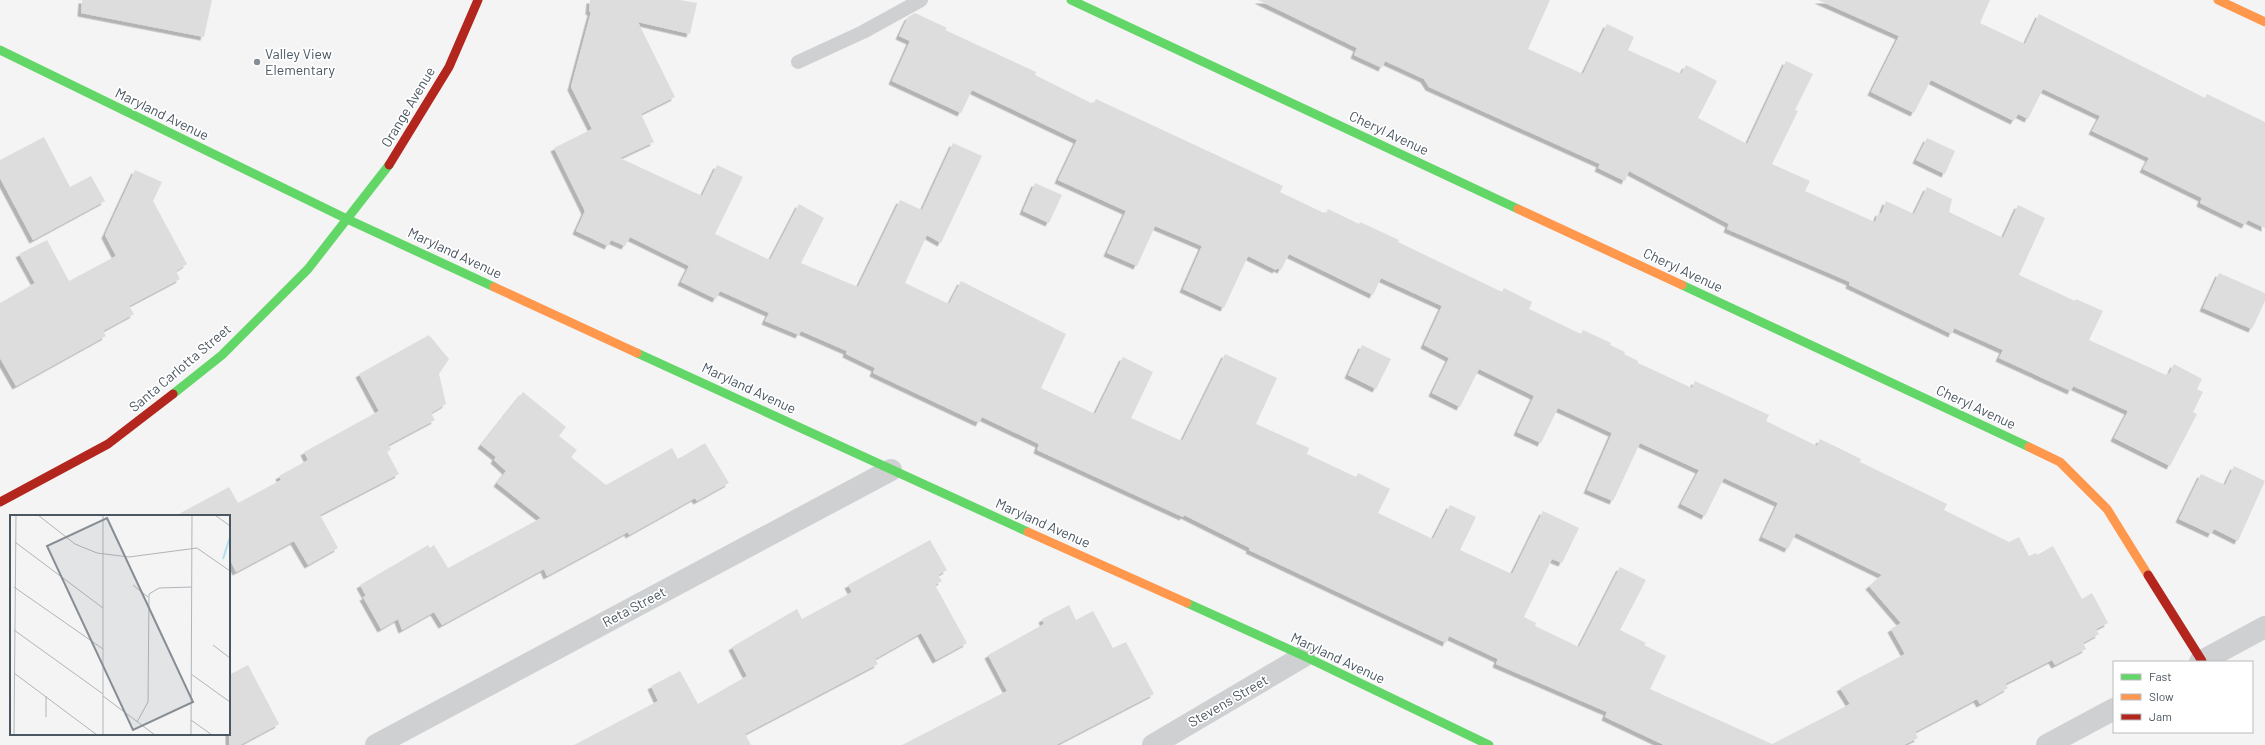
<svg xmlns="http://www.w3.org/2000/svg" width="2265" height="745" font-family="Barlow,sans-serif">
	<defs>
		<filter id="shadow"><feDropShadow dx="-3.5" dy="3.5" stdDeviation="0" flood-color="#0004"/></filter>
	</defs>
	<rect width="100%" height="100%" fill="#f4f4f4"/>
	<g fill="#ddddde" filter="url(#shadow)">
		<polygon points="82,0 212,0 204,37 81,13"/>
		<polygon points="590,0 680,0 697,3 690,34 638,22 675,97 641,114 654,142 620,158 702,196 717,165 743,177 715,234 770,260 799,204 824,218 801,263 858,287 900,200 922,210 953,143 982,156 941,243 927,235 905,283 949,304 961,281 1066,334 1041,388 1095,414 1123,357 1153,372 1131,418 1182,441 1225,354 1277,378 1256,424 1309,448 1307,454 1356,477 1358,473 1390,489 1378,513 1433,539 1450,505 1476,517 1460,550 1512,574 1543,511 1579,528 1562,563 1552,559 1524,617 1536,623 1535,626 1579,647 1620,567 1646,580 1620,630 1646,643 1644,645 1666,656 1650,689 1772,744 1850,704 1840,688 1905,654 1891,629 1901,623 1869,586 1882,575 1796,533 1788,549 1762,537 1778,503 1724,478 1705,516 1681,504 1699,470 1640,443 1613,501 1587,490 1612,433 1558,408 1541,443 1517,432 1534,396 1479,369 1460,407 1432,393 1449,358 1424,345 1442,306 1381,278 1373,295 1289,254 1281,270 1277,268 1276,270 1248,256 1224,308 1183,289 1202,246 1155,226 1137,266 1107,253 1126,211 1058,180 1077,140 972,90 961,113 892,81 910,41 899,36 908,17 915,13 947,28 945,30 1036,72 1035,75 1093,104 1096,99 1283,186 1280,192 1326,214 1328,209 1359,224 1360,222 1399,240 1398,242 1502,292 1504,288 1532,302 1529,309 1581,334 1583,330 1611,343 1610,345 1625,352 1624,354 1638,361 1638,363 1692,388 1695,381 1769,415 1766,421 1817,446 1820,439 1861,459 1860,462 1947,504 1944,510 2009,542 2019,537 2029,556 2036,553 2037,555 2053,546 2082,599 2092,593 2108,623 2096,629 2099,634 2083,643 2086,649 2055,665 2052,660 2005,684 2008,688 1980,704 1977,699 1915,732 1918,738 1904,745 1664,745 1605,717 1607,712 1496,664 1498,659 1449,636 1446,643 1249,550 1250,548 1184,515 1183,517 1037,450 1039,444 982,417 979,423 873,373 875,368 846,354 847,351 801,331 799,335 765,321 769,313 720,291 716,299 681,282 689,266 630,237 625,246 611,240 608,246 576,231 585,211 554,148 592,129 571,87 591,12 589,11"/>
		<polygon points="1258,0 1550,0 1528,49 1583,74 1607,24 1634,37 1628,50 1681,74 1686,65 1717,81 1698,118 1747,144 1786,61 1813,74 1795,110 1798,111 1772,164 1810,181 1805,191 1875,222 1879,212 1881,214 1886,201 1914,214 1927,187 1952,199 1949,212 2003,238 2018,205 2045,218 2019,275 2075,301 2076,299 2103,311 2089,340 2166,375 2167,373 2169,374 2174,364 2202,379 2197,389 2203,392 2193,412 2197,414 2170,466 2114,438 2128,411 2073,386 2071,391 1999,358 2003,350 1954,328 1952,334 1849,285 1850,282 1727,229 1729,224 1629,171 1625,181 1598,168 1600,164 1429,87 1424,79 1385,61 1382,68 1354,55 1357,48"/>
		<polygon points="1818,0 1990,0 1980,23 2025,44 2039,14 2205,98 2207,94 2265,122 2265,228 2248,220 2245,225 2200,203 2202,198 2143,169 2149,158 2092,131 2100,116 2043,89 2028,119 2018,114 2014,121 1931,80 1914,113 1871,92 1899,36"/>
		<polygon points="44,137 70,187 91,176 105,201 33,240 0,178 0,160"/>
		<polygon points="1927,138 1955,151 1945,174 1916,160"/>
		<polygon points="135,170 162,182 153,201 187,264 176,271 180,279 129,306 134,314 103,331 106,336 16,386 0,358 0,303 35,283 19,254 47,240 69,281 116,256 105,235"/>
		<polygon points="1035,183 1062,195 1049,223 1023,211"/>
		<polygon points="2219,273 2265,293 2265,301 2252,329 2203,308"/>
		<polygon points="429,335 449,359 439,374 446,404 431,413 435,420 388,445 391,449 387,452 399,474 320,515 338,548 308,565 294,541 236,572 229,557 229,516 175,516 229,487 238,503 281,480 279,476 308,460 304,452 379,411 359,374"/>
		<polygon points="1362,345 1391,359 1376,389 1348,375"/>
		<polygon points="523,392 566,427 559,436 577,450 571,457 606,485 672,448 678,459 705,443 729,483 697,501 695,498 629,535 628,532 547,576 544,569 442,625 434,612 402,630 398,619 381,629 363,597 366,596 360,585 428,545 430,548 434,545 448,568 541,518 497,483 506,471 494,460 496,457 481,445"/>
		<polygon points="2234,466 2265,481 2238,541 2214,529 2211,534 2179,519 2201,474 2225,485"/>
		<polygon points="930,540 947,570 938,575 942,581 935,585 967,643 936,660 921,633 875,659 878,664 745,734 751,745 574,745 658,701 651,686 680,671 698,704 747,676 732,647 797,609 802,619 852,592 848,585"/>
		<polygon points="1069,605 1076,620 1093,611 1113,648 1126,642 1154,694 1056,745 902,745 1007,691 988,655 1044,624 1042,619"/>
		<polygon points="248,665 279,724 240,745 229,745 229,675"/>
	</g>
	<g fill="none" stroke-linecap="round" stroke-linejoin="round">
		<polyline stroke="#ced0d2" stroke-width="14" points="798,62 863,32 921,0"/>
		<g stroke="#ced0d2" stroke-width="22">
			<polyline points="2200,662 2265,627"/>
			<polyline points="376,745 891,470"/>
			<polyline points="1153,745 1304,656"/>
			<polyline points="2047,745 2114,709"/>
		</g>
		<g stroke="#63d668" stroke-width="9">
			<polyline points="1071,0 1518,209"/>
			<polyline points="0,50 347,219 494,287"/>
			<polyline points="1682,285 2029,447"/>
			<polyline points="637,353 1028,532"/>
			<polyline points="173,394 222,355 308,269 389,165"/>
			<polyline points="1187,603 1304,656 1489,745"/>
		</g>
		<g stroke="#ff974d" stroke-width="9">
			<polyline points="2218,0 2265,22"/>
			<polyline points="1518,209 1682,285"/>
			<polyline points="494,287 637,353"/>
			<polyline points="2029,447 2060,462 2107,509 2148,575"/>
			<polyline points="1028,532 1187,603"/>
		</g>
		<g stroke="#b3261e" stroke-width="9">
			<polyline points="389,165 449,67 478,0"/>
			<polyline points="0,502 108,444 173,394"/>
			<polyline points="2148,575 2202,661"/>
		</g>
	</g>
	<circle fill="#868d94" stroke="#fff" stroke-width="1.5" cx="257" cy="62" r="4"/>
	<g text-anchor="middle" stroke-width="3.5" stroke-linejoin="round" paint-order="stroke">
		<g font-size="14" fill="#4a5661" stroke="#fff" text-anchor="start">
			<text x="265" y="59">Valley View<tspan x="265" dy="16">Elementary</tspan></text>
		</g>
		<g font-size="14" fill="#4a5661" stroke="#fff">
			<text transform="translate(408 107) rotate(-59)" y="5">Orange Avenue</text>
			<text transform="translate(162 114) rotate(26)" y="5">Maryland Avenue</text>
			<text transform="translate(1389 133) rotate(25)" y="5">Cheryl Avenue</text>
			<text transform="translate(455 253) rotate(25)" y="5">Maryland Avenue</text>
			<text transform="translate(1683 270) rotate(25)" y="5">Cheryl Avenue</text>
			<text transform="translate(180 368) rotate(-40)" y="5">Santa Carlotta Street</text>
			<text transform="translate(749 388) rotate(25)" y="5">Maryland Avenue</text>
			<text transform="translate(1976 407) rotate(25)" y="5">Cheryl Avenue</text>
			<text transform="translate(1043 523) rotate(24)" y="5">Maryland Avenue</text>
			<text transform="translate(634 607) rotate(-28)" y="5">Reta Street</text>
			<text transform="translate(1338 658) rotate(25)" y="5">Maryland Avenue</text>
			<text transform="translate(1228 701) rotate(-30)" y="5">Stevens Street</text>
		</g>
	</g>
	<g transform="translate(10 515)">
		<rect width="220" height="220" fill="#f4f4f4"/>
		<path fill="none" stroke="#aee2f0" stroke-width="2" d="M213,44L220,22"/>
		<path fill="none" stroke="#b0b5b9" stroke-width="1" d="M28,0L65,29L87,38L119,42L187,33L220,56M205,0L220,11M5,27L93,93M123,70L138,82M4,72L93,134M4,115L93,179M203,130L220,143M4,158L87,220M181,159L220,187M36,181V202M93,181L145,220M181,205L202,220M127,207L138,187L139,79L149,73L182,72M4,220L6,0M93,220V0M181,220L182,0"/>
		<path fill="#868d94" fill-opacity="0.15" stroke="#868d94" stroke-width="2" d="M97,3L183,187L123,215L37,31Z"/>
		<rect width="220" height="220" fill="none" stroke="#4a5661" stroke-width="2"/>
	</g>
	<rect x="2113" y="661" width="140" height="72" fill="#ffffff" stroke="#b7bbc0"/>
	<rect x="2121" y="674" width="20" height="6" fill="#63d668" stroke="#b7bbc0"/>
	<text x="2149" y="681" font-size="12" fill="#4a5661">Fast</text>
	<rect x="2121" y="694" width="20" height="6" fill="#ff974d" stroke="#b7bbc0"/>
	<text x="2149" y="701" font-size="12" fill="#4a5661">Slow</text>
	<rect x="2121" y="714" width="20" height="6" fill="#b3261e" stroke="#b7bbc0"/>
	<text x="2149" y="721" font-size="12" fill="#4a5661">Jam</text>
</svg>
